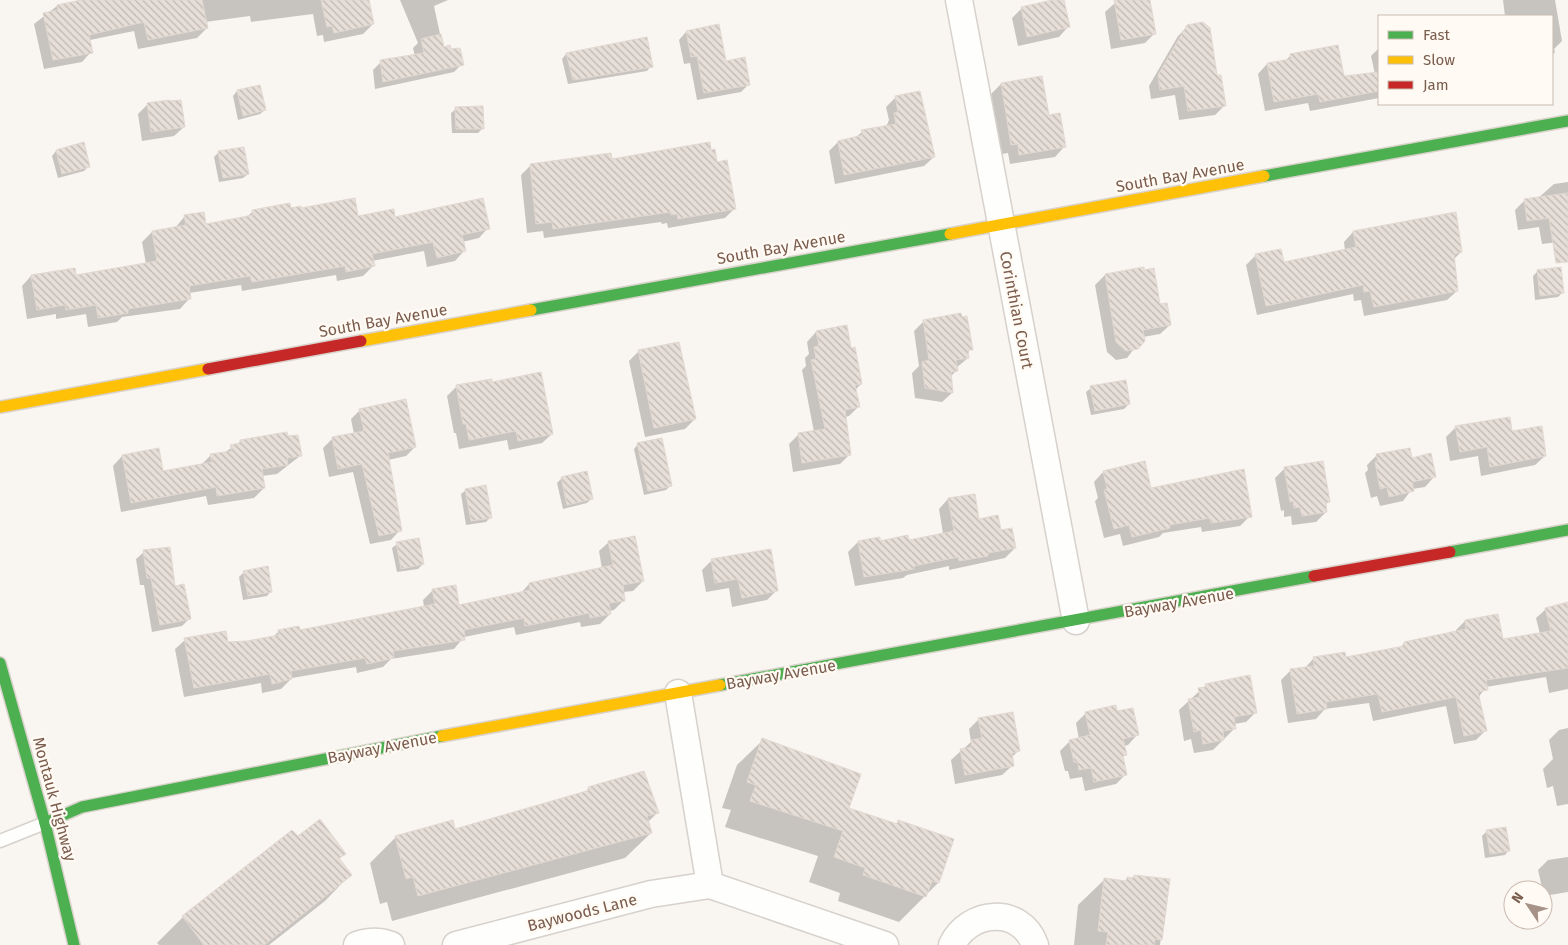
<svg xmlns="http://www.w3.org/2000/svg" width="1568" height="945" font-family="'Fira Sans',sans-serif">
	<defs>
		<pattern id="building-back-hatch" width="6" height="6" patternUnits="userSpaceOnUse" patternTransform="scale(1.25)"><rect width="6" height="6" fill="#e6ded7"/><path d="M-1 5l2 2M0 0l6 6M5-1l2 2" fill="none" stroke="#bfb7b1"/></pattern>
	</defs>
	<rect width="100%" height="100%" fill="#f9f5f0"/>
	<g fill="#0003">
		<polygon points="87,0 368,0 373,24 363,34 324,42 323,35 317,36 313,14 251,22 250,16 205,22 207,28 197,38 138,49 134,31 90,40 91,52 82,62 44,69 34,24 57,6"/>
		<polygon points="400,0 448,0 434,6 443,48 462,64 454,72 375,89 373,70 381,62 415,56 413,48 418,43"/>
		<polygon points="1057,0 1063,0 1068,27 1059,37 1018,46 1012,18 1022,8"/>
		<polygon points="1131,0 1149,0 1155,33 1145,43 1111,49 1105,12 1115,3"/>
		<polygon points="1503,0 1555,0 1562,41 1554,49 1555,52 1552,55 1552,16 1505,16"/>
		<polygon points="1188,26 1216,77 1225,105 1215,115 1179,120 1175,95 1151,99 1149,86 1178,36"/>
		<polygon points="686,32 725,62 749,84 741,92 697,100 690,63 684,64 679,40"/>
		<polygon points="1379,48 1379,98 1310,111 1308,103 1265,111 1258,74 1267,64 1285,61 1291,55 1343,78 1375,74 1371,56"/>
		<polygon points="566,54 651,66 647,71 568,84 562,59"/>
		<polygon points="1041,78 1048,116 1064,147 1055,157 1010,164 1008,153 1002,154 991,94 1001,84"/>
		<polygon points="237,91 265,110 260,114 238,120 233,96"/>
		<polygon points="896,97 934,157 924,166 835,184 829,151 838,142 855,138 862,132 886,127 889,120 886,107"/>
		<polygon points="147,105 184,127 174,136 142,141 138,114"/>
		<polygon points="456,109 483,128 478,133 452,133 451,113"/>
		<polygon points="56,151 89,166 84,171 58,178 52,156"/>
		<polygon points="710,151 735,208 725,218 668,228 667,223 662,224 661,222 544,238 543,231 527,233 521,175 531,165"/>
		<polygon points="219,152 248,174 243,178 219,182 214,157"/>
		<polygon points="1568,182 1568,241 1542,244 1539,227 1518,230 1515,210 1525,200 1537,199 1554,184"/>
		<polygon points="300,210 357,217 488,228 479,238 462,242 464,251 455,261 427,267 424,251 372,261 373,266 363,276 337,281 336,275 242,291 241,285 189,293 189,299 180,309 122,317 117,322 88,327 86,314 56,319 56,314 27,319 22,286 31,276 75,276 146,264 142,242 152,232 175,228 185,216 205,226 246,218 253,211"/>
		<polygon points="1353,232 1461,252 1453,260 1457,291 1447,300 1364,316 1361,300 1354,301 1353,294 1257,315 1246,265 1256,255 1283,264 1345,251 1344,242"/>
		<polygon points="1143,269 1170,325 1160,334 1143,337 1127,358 1116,360 1107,352 1095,285 1105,275"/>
		<polygon points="1560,269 1562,293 1558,297 1535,300 1533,276 1537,272"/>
		<polygon points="924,321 971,349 967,353 968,358 956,368 956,371 950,377 952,393 942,402 915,398 912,373 919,366 914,331"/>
		<polygon points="816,332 850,350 861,384 855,390 858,407 849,416 845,417 850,454 840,464 793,472 789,444 799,434 814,432 802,370 806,366 805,358 809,354 807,342"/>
		<polygon points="638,352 695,419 685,429 645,437 629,361"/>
		<polygon points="491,383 552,434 542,443 509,450 507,440 459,449 456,433 454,433 447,396 457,386"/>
		<polygon points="1091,388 1129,404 1124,409 1091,415 1086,392"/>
		<polygon points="360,410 415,447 406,456 388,460 400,530 391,540 370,544 353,472 329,477 323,448 332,439 354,434 351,419"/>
		<polygon points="1456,427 1545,456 1535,465 1481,476 1478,456 1450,461 1446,437"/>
		<polygon points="241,441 300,456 277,474 262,476 264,488 254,498 208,505 206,496 121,512 113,466 122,456 162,473 201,465 211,455 224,453"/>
		<polygon points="638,444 671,485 666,490 644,495 634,449"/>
		<polygon points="1377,455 1411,459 1434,477 1425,487 1412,489 1403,501 1380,506 1377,496 1371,498 1365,473 1368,470 1367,465"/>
		<polygon points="1285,468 1328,502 1325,506 1326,512 1316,522 1292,525 1291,516 1284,517 1284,510 1281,511 1275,478"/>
		<polygon points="1103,472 1150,489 1250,516 1240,526 1202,532 1201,527 1163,533 1159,537 1123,546 1120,534 1104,538 1095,501 1098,498 1094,482"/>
		<polygon points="562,478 592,498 587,503 563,509 557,483"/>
		<polygon points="466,490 491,517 486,522 466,525 461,494"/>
		<polygon points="948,499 1015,548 1005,558 949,570 949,566 907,575 903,578 855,586 848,552 858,542 879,539 879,542 908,541 943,534 939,509"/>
		<polygon points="609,542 643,581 633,591 623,592 624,600 614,610 609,611 610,614 600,624 581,627 580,622 516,635 514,627 464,637 454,649 391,659 383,667 357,673 356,667 292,678 281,689 262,693 261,683 184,697 175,649 185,640 227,643 247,643 273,637 279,631 299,631 424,607 423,600 433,590 458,606 521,593 529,584 602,569 599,551"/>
		<polygon points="397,544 423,564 418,569 397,572 392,548"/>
		<polygon points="144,552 173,587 189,619 182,626 152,632 144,585 140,585 136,559"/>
		<polygon points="712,560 777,590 767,600 732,607 729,588 706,592 702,570"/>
		<polygon points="244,572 271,591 267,596 243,600 239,577"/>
		<polygon points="1568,604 1568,689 1549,693 1546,677 1486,687 1478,698 1486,730 1476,740 1454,744 1446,706 1373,721 1369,703 1325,709 1316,719 1288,723 1281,680 1290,671 1304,669 1314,658 1345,659 1400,648 1404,643 1456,633 1456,630 1465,621 1502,641 1540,634 1536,618 1546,609"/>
		<polygon points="1206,685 1256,712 1246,722 1234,724 1235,728 1213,750 1194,753 1191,739 1184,741 1179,710"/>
		<polygon points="1116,712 1137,735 1128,745 1123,746 1125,755 1122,758 1126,774 1116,784 1085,791 1082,777 1070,779 1068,771 1065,771 1060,751 1070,741 1079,739 1076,723 1086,713"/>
		<polygon points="979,719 1018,751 1011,758 1012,766 1002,775 955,784 951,760 971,742 969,729"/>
		<polygon points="1568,728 1568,804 1557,806 1553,786 1547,788 1543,769 1553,759 1549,740 1559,730"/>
		<polygon points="763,740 848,809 895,825 899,821 938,883 899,922 838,901 840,893 809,882 818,856 725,827 731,810 722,808 737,765"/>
		<polygon points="589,788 657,813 648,822 651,833 625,858 392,921 387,902 380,904 370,863 395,838 452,821 454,830 583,794"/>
		<polygon points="1486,832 1509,850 1505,855 1485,858 1482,836"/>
		<polygon points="297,838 344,854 339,859 350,875 325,901 269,945 159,945 157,943 183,917"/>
		<polygon points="1568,857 1568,892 1544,896 1538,870 1548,860"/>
		<polygon points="1135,876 1168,880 1160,945 1074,945 1078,905 1104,880 1123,882"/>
	</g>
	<g fill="url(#building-back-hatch)" stroke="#e2d8d2">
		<polygon points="81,0 202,0 208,28 148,40 144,22 89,35 93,53 53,60 43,13 58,10 57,5"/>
		<polygon points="321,0 369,0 374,24 334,33 332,26 327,27"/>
		<polygon points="1052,0 1064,0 1070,27 1027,37 1021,7"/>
		<polygon points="1114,0 1150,0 1156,34 1121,40"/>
		<polygon points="1203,22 1210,28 1217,75 1221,75 1226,106 1188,111 1184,86 1160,90 1158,75 1187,25"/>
		<polygon points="719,24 726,61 745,57 750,85 704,93 697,56 691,57 686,31"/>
		<polygon points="441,34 444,47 450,45 451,49 460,48 464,65 383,82 380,60 424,53 421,39"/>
		<polygon points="647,37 653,67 573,80 566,53"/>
		<polygon points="1338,45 1344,76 1379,72 1379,91 1320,102 1318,94 1274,102 1267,63 1291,59 1290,54"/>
		<polygon points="1042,76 1049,115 1060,113 1066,147 1019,155 1018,144 1011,145 1001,83"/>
		<polygon points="260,85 266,110 243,116 237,90"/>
		<polygon points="920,91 935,157 844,175 838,141 863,135 861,130 896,124 894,113 898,112 895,96"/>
		<polygon points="169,100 169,101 181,100 185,127 151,132 147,103"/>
		<polygon points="483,106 484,129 456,129 455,107"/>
		<polygon points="84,142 90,167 62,174 56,150"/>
		<polygon points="710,142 711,150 715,149 717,162 727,160 736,209 678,219 677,214 671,215 671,212 553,229 552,222 536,224 530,164 611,153 612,159"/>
		<polygon points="244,147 249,174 223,178 218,151"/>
		<polygon points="1568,193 1568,262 1556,263 1549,218 1527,221 1524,199"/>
		<polygon points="355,198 358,216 394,209 395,217 483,198 490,229 462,235 466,251 437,258 433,242 372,254 375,266 346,272 345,266 252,282 250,276 189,286 191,299 128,309 128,313 98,318 96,305 66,310 65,305 37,310 31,275 75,268 76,275 157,261 152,231 186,225 184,215 204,212 206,224 253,215 252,210 290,203 291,208 301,206 301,208"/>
		<polygon points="1456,212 1462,252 1454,254 1458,291 1374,307 1370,291 1364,292 1363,285 1266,306 1255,254 1281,249 1284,262 1356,247 1353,231"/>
		<polygon points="1144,267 1144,270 1154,268 1160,304 1167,303 1171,325 1143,330 1145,341 1138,349 1126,351 1116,342 1105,274"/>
		<polygon points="1561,267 1564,293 1540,296 1537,270"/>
		<polygon points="961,313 962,317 967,316 973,350 968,350 969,358 956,360 958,371 951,372 953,393 925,388 922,362 929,360 923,320"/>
		<polygon points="847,325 851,348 855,347 862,384 855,385 860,407 845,410 851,455 802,463 798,433 825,429 811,360 816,359 814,347 819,346 816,331"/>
		<polygon points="679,342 696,419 654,428 638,350"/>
		<polygon points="541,372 553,434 518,441 516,431 469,440 466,424 463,424 456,385 492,379 492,382"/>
		<polygon points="1126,380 1130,404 1095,411 1090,386"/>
		<polygon points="406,399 416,447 388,453 402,531 379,536 362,464 338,469 332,437 364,431 359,409"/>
		<polygon points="1510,417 1512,431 1542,426 1546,456 1490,467 1487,447 1460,452 1455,426"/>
		<polygon points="287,432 288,436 298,435 302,456 287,458 288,465 262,469 265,488 217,496 216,487 131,503 122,455 159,448 163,471 212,462 210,454 232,451 230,445 240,443 240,440"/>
		<polygon points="662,438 672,486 648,491 637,443"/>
		<polygon points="1410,448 1412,458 1431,453 1436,477 1412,482 1414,491 1389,497 1387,487 1380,489 1375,462 1378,461 1376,454"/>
		<polygon points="1145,461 1151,488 1244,469 1252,517 1211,523 1210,518 1169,525 1170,528 1132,537 1129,525 1114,529 1104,490 1107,489 1103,471"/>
		<polygon points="1323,461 1330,502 1326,503 1327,512 1302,516 1300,507 1294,508 1293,501 1290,502 1284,467"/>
		<polygon points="587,471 593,499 567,505 561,477"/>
		<polygon points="486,485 492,518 471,521 465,489"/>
		<polygon points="975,494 979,519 998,515 1001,530 1012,528 1016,548 988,553 988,556 959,561 958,557 914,566 914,569 864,577 858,541 880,537 880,541 908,535 909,540 954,531 948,498"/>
		<polygon points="635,536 644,581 623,585 625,601 609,603 611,614 590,618 589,613 525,626 524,618 464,630 465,640 393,651 394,658 367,664 365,658 291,671 292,679 272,684 270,674 194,688 184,638 226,631 228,642 247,641 279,635 278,630 299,626 300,630 435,604 432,589 456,585 459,605 530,590 529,583 613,565 608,541"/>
		<polygon points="419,538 424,564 401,569 396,542"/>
		<polygon points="170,547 175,586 184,584 191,619 160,625 151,578 147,578 143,550"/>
		<polygon points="771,549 778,591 742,598 738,579 715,583 711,559"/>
		<polygon points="268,566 272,592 248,596 243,571"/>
		<polygon points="1568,602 1568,668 1486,680 1488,690 1478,692 1487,731 1464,736 1456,697 1382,712 1378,694 1326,702 1327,709 1297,714 1290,669 1314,666 1313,657 1345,652 1346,657 1404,646 1404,642 1466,629 1465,620 1498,614 1503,639 1551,631 1545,608"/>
		<polygon points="1250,675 1257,713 1234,717 1236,729 1223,731 1224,740 1203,744 1201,730 1194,732 1188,699 1200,697 1198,688 1206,687 1205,684"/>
		<polygon points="1116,705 1117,711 1133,708 1139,735 1123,739 1127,755 1123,756 1127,775 1094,782 1091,768 1079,770 1078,762 1074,762 1069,740 1090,735 1085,712"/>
		<polygon points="1013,712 1020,751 1012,753 1014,766 965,775 960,749 972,747 971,740 982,738 978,718"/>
		<polygon points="762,738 861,774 849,808 897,824 898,820 954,839 939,883 932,881 926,897 863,875 865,868 834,857 843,831 750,801 756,785 747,782"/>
		<polygon points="644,771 659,813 647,816 652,833 418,896 413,877 406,879 395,836 453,820 455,829 590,790 588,787"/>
		<polygon points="320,819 346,854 339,858 352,875 264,945 204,945 182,916 292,830 298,836"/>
		<polygon points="1506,827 1510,851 1490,854 1486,830"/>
		<polygon points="1134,875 1170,879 1162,940 1155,939 1154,945 1106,945 1108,932 1098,931 1104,878 1126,881 1127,877 1134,878"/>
	</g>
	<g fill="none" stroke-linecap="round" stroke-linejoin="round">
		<g stroke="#d7d1cb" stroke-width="15">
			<polyline id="lane" points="0,841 45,823"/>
		</g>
		<g stroke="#d7d1cb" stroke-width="29">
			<g id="street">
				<polyline points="959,0 1076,621"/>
				<polyline points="678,693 710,885"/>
				<path d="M357,945C368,941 379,940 391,945"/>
				<polyline points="456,945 651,894 710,885 885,945"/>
				<path d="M952,945C968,910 1021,905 1035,945"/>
			</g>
		</g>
		<g stroke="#d9d2cb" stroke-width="14">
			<g id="fast">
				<polyline points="1264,176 1568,121"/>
				<polyline points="531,310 950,234"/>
				<polyline points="1450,552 1568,530"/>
				<polyline points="0,663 45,823 74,945"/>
				<polyline points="720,685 1314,576"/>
				<polyline points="45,823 82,807 442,736"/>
			</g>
		</g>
		<g stroke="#d9d2cb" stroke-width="14">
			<g id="slow">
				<polyline points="950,234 1264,176"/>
				<polyline points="361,341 531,310"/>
				<polyline points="0,407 208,369"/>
				<polyline points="442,736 720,685"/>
			</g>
		</g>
		<g stroke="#d9d2cb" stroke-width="14">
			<g id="jam">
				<polyline points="208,369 361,341"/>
				<polyline points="1314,576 1450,552"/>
			</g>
		</g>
		<use href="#lane" stroke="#fefefd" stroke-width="12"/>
		<use href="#street" stroke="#fefefd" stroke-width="26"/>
		<use href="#fast" stroke="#4caf50" stroke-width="11"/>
		<use href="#slow" stroke="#ffc107" stroke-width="11"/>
		<use href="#jam" stroke="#c62828" stroke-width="11"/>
	</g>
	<g text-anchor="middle" stroke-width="4.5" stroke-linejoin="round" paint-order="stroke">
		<g font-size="16" fill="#7a5c4d" stroke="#fffaf3">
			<text transform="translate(1180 175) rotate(-10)" y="6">South Bay Avenue</text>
			<text transform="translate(781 247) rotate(-10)" y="6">South Bay Avenue</text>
			<text transform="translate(1017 310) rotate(79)" y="6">Corinthian Court</text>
			<text transform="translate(383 320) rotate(-10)" y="6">South Bay Avenue</text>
			<text transform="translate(1179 602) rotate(-10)" y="6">Bayway Avenue</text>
			<text transform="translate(781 674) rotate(-10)" y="6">Bayway Avenue</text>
			<text transform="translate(382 747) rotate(-11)" y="6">Bayway Avenue</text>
			<text transform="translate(55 799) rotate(75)" y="6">Montauk Highway</text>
			<text transform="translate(582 912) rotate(-14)" y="6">Baywoods Lane</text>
		</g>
	</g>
	<rect x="1378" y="15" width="175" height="90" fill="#fffaf3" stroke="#cabbb1"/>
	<rect x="1388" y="31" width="25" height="8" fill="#4caf50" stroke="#cabbb1"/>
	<text x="1423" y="40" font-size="15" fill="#7a5c4d">Fast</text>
	<rect x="1388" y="56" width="25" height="8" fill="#ffc107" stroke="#cabbb1"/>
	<text x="1423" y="65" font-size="15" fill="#7a5c4d">Slow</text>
	<rect x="1388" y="81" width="25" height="8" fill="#c62828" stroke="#cabbb1"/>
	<text x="1423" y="90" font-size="15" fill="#7a5c4d">Jam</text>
	<g transform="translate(1528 905) rotate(305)"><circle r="24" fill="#fffaf3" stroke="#cabbb1"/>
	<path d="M0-4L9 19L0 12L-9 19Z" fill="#a69286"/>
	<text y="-8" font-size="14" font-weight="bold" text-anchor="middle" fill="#7a5c4d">N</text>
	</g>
</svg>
